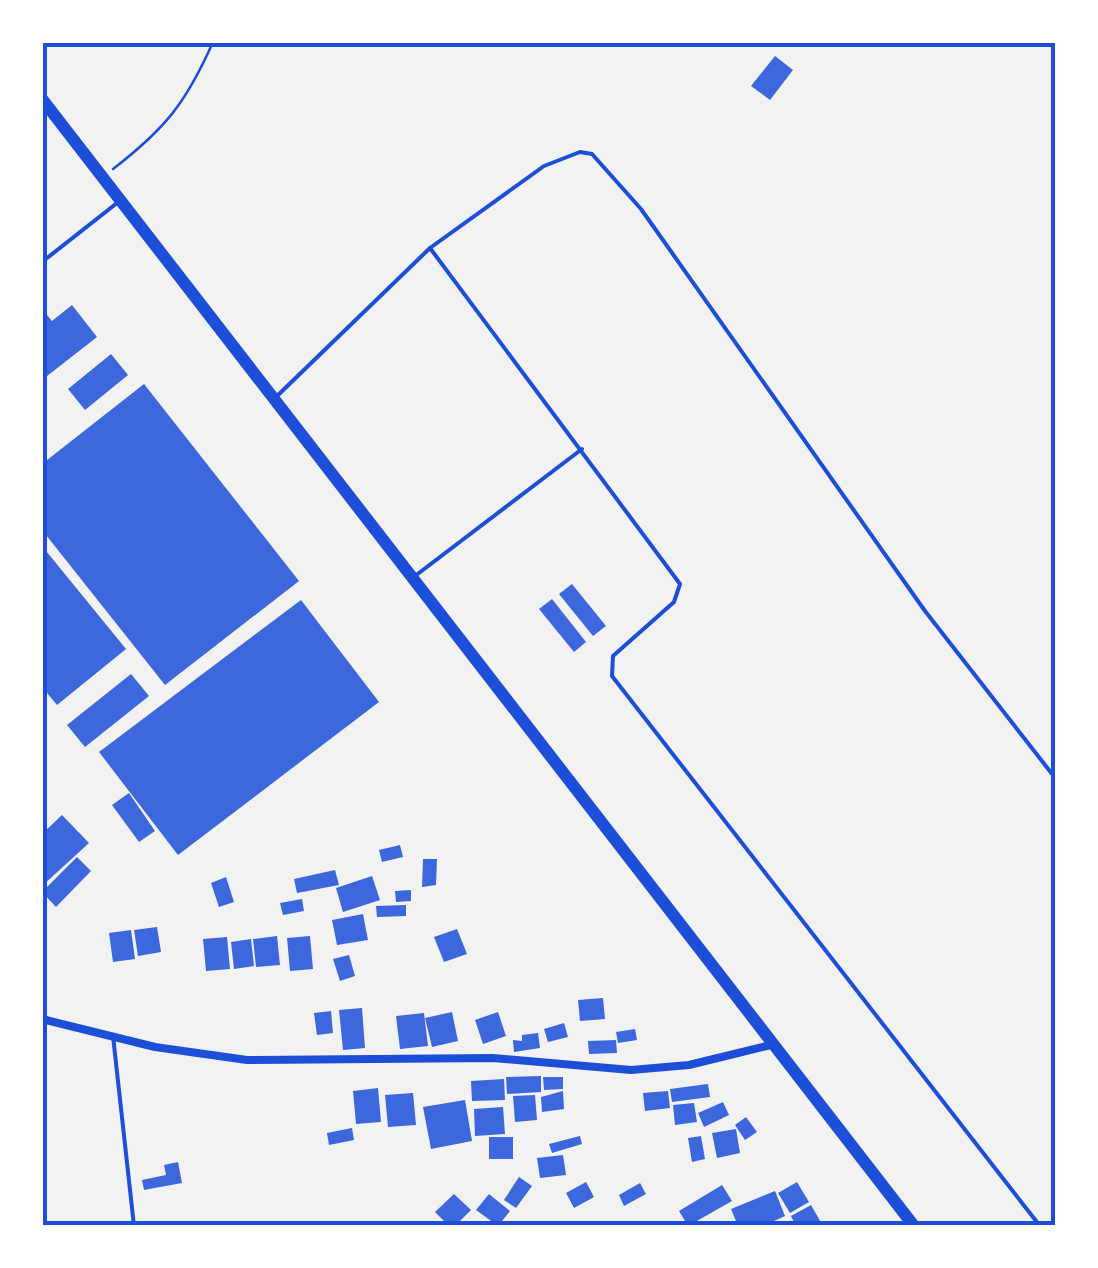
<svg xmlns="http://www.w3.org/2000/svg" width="1098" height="1268" font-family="Merriweather,serif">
	<rect width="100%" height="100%" fill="#f2f2f2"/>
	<g fill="#3d67dc">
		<polygon points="775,56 793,70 770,100 751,86"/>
		<polygon points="72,305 97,337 42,380 42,319 47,315 52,321"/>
		<polygon points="111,354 128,375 85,410 68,389"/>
		<polygon points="144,384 299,581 165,685 42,530 42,464"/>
		<polygon points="42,546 126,649 57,705 47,693 42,697"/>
		<polygon points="572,584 606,626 593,636 559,594"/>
		<polygon points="552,599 586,642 574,652 539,609"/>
		<polygon points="301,600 379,702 178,855 99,752"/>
		<polygon points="131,674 149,696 85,747 67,725"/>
		<polygon points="129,793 155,831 139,842 112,805"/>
		<polygon points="62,815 89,843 42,886 42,834"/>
		<polygon points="400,845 403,857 382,862 379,850"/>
		<polygon points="77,857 91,871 56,907 42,892"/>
		<polygon points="423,859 437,859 436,885 422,887"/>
		<polygon points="335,870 339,885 297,893 294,879"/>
		<polygon points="372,876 380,900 343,912 336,888"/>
		<polygon points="226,877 234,902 219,907 211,883"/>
		<polygon points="411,890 411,901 396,902 395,891"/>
		<polygon points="302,899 304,911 283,915 280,903"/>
		<polygon points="406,905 406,916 377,917 376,906"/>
		<polygon points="363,914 368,940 337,945 332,920"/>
		<polygon points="157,927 161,952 138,956 134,930"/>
		<polygon points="457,929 467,954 444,962 434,937"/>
		<polygon points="131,930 135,959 113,962 109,933"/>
		<polygon points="277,936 280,965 256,967 253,939"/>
		<polygon points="310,936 313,969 290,971 287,938"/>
		<polygon points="227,937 230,969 206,971 203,939"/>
		<polygon points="251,939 254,966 234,969 231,942"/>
		<polygon points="349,955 355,976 340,981 333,959"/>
		<polygon points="603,998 605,1019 580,1021 578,1000"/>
		<polygon points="362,1008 365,1048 343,1050 339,1010"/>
		<polygon points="331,1011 333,1033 317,1035 314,1013"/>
		<polygon points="452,1012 458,1041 432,1047 425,1018"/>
		<polygon points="498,1012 506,1036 483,1044 475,1020"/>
		<polygon points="424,1013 428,1046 400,1049 396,1016"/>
		<polygon points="564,1023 568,1037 548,1042 544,1029"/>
		<polygon points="635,1029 637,1040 618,1043 616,1032"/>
		<polygon points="538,1033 540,1048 514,1052 513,1040 530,1042 522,1041 522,1035"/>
		<polygon points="616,1040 617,1053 589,1054 588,1041"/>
		<polygon points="541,1076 541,1092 507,1094 506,1077"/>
		<polygon points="543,1077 563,1077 563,1089 544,1090"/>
		<polygon points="504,1079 505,1100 472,1101 471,1081"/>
		<polygon points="708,1084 710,1097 672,1102 670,1089"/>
		<polygon points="378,1088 381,1122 356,1124 353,1091"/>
		<polygon points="563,1091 564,1109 542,1112 541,1097"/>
		<polygon points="668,1091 670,1108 645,1111 643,1093"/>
		<polygon points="413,1093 416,1125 388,1127 385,1095"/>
		<polygon points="535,1095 537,1120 515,1122 513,1096"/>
		<polygon points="465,1100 472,1141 431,1149 423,1107"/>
		<polygon points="723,1102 729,1115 704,1127 698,1113"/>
		<polygon points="694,1103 697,1122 675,1125 673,1105"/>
		<polygon points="503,1107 505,1134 475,1136 474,1109"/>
		<polygon points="746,1117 757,1132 745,1140 735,1125"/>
		<polygon points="352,1128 354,1140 329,1145 327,1133"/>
		<polygon points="736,1129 740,1153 717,1158 712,1133"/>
		<polygon points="580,1136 582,1144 552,1153 549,1144"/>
		<polygon points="701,1136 705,1159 692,1162 688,1138"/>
		<rect x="489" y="1137" width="24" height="22"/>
		<polygon points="563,1155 566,1175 540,1178 537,1158"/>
		<polygon points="178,1162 182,1183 144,1190 142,1180 166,1175 164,1165"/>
		<polygon points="519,1177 532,1186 516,1208 504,1200"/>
		<polygon points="586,1182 594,1197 574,1208 566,1193"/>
		<polygon points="797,1182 809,1202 790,1213 778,1193"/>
		<polygon points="640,1183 646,1194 624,1206 619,1195"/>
		<polygon points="722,1185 732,1201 688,1226 679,1211"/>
		<polygon points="775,1191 785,1216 763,1226 738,1226 731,1209"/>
		<polygon points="454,1194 471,1210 455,1226 449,1226 435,1212"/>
		<polygon points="489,1194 510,1211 498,1226 476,1210"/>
		<polygon points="811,1205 823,1226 796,1226 791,1216"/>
	</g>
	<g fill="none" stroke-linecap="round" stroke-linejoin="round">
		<path stroke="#1d4ed8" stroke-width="2.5" d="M113,169C165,129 186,103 213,42"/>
		<g stroke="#1d4ed8" stroke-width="4">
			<polyline points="430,248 680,584 674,602 613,656 612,676 1040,1226"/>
			<polyline points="42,262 117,203"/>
			<polyline points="276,397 430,248 544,166 580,152 592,154 641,209 925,611 1056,779"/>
			<polyline points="415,576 582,449"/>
			<polyline points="113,1036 134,1226"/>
		</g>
		<polyline stroke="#1d4ed8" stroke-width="8" points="42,1019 155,1047 247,1060 493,1058 631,1070 689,1065 775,1044"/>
		<polyline stroke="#1d4ed8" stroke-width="12" points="42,99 914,1226"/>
	</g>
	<rect width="1098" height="1268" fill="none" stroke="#ffffff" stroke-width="90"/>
	<rect x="45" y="45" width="1008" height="1178" fill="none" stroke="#1d4ed8" stroke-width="4"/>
</svg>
